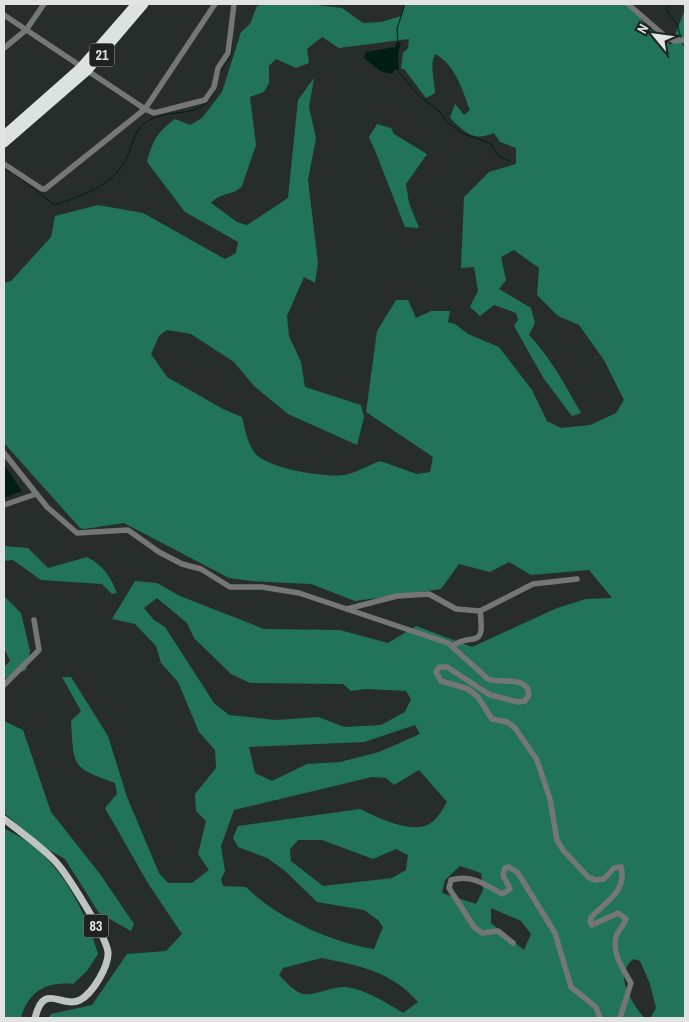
<svg xmlns="http://www.w3.org/2000/svg" width="689" height="1022" font-family="'Archivo Narrow',sans-serif">
	<rect width="100%" height="100%" fill="#272d2b"/>
	<g fill="#21745b" fill-rule="evenodd">
		<path d="M264,4H309L342,8L363,23L381,22L401,16L405,4H630L647,27L671,45L684,12L685,4V1018H647L651,1017L656,1008L650,984L640,961L633,959C628,964 624,969 624,976C623,987 637,1011 645,1018H48L51,1014L92,1005L127,954L166,951L182,934L149,885L105,808L117,794L115,783C71,767 74,767 71,721L81,711L62,677H71L108,736L127,797L159,873L168,883H192L209,870L198,854L206,821L196,811L195,794L216,768L215,750L199,732L178,682L161,663L156,646L135,624L112,619L135,581L157,583L180,596L264,629L340,630L388,643L416,626L472,647L557,608L586,599L612,598L589,570L531,575L509,562L490,572L459,564L441,589L355,601L311,584L251,581L229,578L124,523L84,529L80,528L4,443V283L11,281L51,237L55,216L98,205L143,213L225,259L236,253L238,242L185,212L147,162C152,142 158,131 175,119L190,125L202,118L222,92L241,32L250,24L257,6ZM322,37L339,48L409,39L408,48L403,53L401,69H404L426,98L435,93C435,79 429,68 435,54C456,65 462,90 470,110L464,115L455,104L450,118C465,132 472,142 494,133L500,142L516,148V164L489,172L464,197L461,268L474,267L478,291L470,307L480,316L494,305L516,313L518,320L514,326L544,379L572,416L581,413C565,385 551,358 529,335L535,323L531,308L499,289L506,280L501,257L514,250L539,268L537,295L558,316L579,325L604,360L624,400L616,413L590,425L561,428L547,421L532,390L499,347L468,334L455,324L448,322L450,311H431L416,318L408,300H396L377,331L366,412L433,457L430,472L417,474L380,461C369,465 356,473 344,475C325,478 266,468 255,453C247,443 245,429 242,417L223,409L167,377L151,354L159,336L167,330L191,334L234,362L254,386L288,414L357,445L364,417L361,405L305,387L301,362L289,336L287,316L304,277L315,283L318,263L308,180L316,138L309,107L314,78L298,100L288,198L247,225L237,222L211,203C222,191 234,196 242,186L256,145L250,97L264,92L269,83V66L276,59L296,68L309,63L307,49ZM157,598L187,623L194,638L231,674L250,683L343,684L351,691L366,689L406,691L411,699L405,712L381,725L345,727L318,717L276,720L229,715L214,703L165,627L154,620L144,608ZM415,725L420,734L379,752L340,762L307,764L272,781L255,773L249,747L364,742ZM419,770L447,802C442,810 437,821 427,825C409,833 376,817 360,809L238,826L233,838L238,847L267,858L284,870L317,902L364,910L378,920L383,927L374,949C331,942 277,918 246,887L223,886L221,879L225,871L221,846L234,810L372,777L386,778L394,785ZM298,840H322L373,859L396,849L408,855L406,870L392,878L323,886L291,861L290,849ZM460,866L481,873L483,890L476,904L442,893L445,880ZM491,908L521,921L531,934L524,950L491,923ZM322,958C360,966 391,971 418,1002L403,1013C385,1002 367,990 346,987C332,986 310,998 300,993C292,989 285,981 279,975L283,968Z"/>
		<polygon points="377,124 391,128 394,134 427,154 406,184 409,203 419,228 405,227 376,153 369,137"/>
		<path d="M4,546L28,548L48,568L87,557C103,565 111,577 117,593L112,594L102,584L41,580L13,560L4,561Z"/>
		<polygon points="4,596 21,613 30,651 26,670 4,679 4,667 10,661 4,648"/>
		<polygon points="4,721 23,730 51,812 100,874 134,924 131,931 99,913 65,859 47,849 4,813"/>
		<path d="M4,828C12,833 22,837 30,844C64,869 87,914 98,954L87,971L73,984C46,981 28,992 21,1018H4Z"/>
	</g>
	<g fill="#001e14">
		<polygon points="401,42 398,54 399,70 394,70 393,74 380,71 364,58 366,52 395,47 396,43"/>
		<polygon points="4,465 22,491 4,498"/>
	</g>
	<g fill="none" stroke-linecap="round" stroke-linejoin="round">
		<g stroke="#001e14" stroke-width="1">
			<polyline points="669,4 666,10 677,24 681,38"/>
			<polyline points="682,42 685,48"/>
			<polyline points="398,44 397,29 405,4"/>
			<polyline points="398,71 418,95 440,112 448,123 464,134 490,143 498,156 510,161"/>
			<polyline points="220,72 231,54 232,42"/>
			<path d="M4,168L26,182L54,205C81,196 113,186 126,159C132,147 135,129 146,122C173,105 200,123 215,90"/>
		</g>
		<g stroke="#747776" stroke-width="5.5">
			<polyline points="628,4 667,38 675,41 685,40"/>
			<polyline points="4,15 145,109 215,4"/>
			<polyline points="4,48 26,30 44,4"/>
			<polyline points="4,164 42,189 45,189 145,109 154,113 205,100 214,87 218,68 228,53 234,4"/>
			<path d="M4,453L47,507L77,533L128,530L159,552L182,564L201,569L230,587H262L299,593L448,643L488,679C501,684 528,675 529,695L525,701L518,702L490,695L447,667H439L436,672L441,681L468,689L478,697L492,719L507,722L515,728L537,760L550,799L557,840L563,850L588,877L595,880L604,879L614,868L621,867C627,891 606,902 591,917L590,922L592,925L618,913L626,919C624,926 618,930 616,937C612,954 623,969 631,983L620,1018"/>
			<polyline points="4,505 36,494"/>
			<polyline points="347,609 397,596 429,594 456,609 480,611 533,584 577,579"/>
			<path d="M453,646C470,631 486,653 480,611"/>
			<polyline points="4,685 39,650 34,620"/>
			<path d="M513,943L498,931L482,933L474,927L449,888L451,880C471,874 485,884 502,894L510,889L503,875L505,868L509,867L518,873L555,933L571,987L596,1007L600,1018"/>
		</g>
		<path stroke="#bec4c1" stroke-width="7" d="M4,819C21,832 39,845 54,860C66,872 106,936 108,952C109,966 93,993 80,1000C61,1009 44,981 35,1018"/>
		<g stroke="#dbe2df" stroke-width="9">
			<polyline points="4,135 81,67 136,4"/>
			<polyline points="4,143 87,71 144,4"/>
		</g>
	</g>
	<g text-anchor="middle" stroke-width="4.5" stroke-linejoin="round" paint-order="stroke">
		<g fill="#1e2321" stroke="#a6a9a8" stroke-width="1">
			<rect x="89.5" y="43.5" width="25" height="23" rx="4"/>
			<rect x="83.5" y="914.5" width="25" height="23" rx="4"/>
		</g>
		<g font-size="14" font-weight="bold" fill="#e0e3e2">
			<text x="102" y="60">21</text>
			<text x="96" y="931">83</text>
		</g>
	</g>
	<rect width="689" height="1022" fill="none" stroke="#e0e3e2" stroke-width="10"/>
	<g transform="translate(654 35) rotate(299)" stroke="#1e2321" stroke-width="4" paint-order="stroke">
	<path d="M0-4L9 19L0 12L-9 19Z" fill="#e0e3e2"/>
	<text y="-8" font-size="14" font-weight="bold" text-anchor="middle" fill="#e0e3e2">N</text>
	</g>
</svg>
